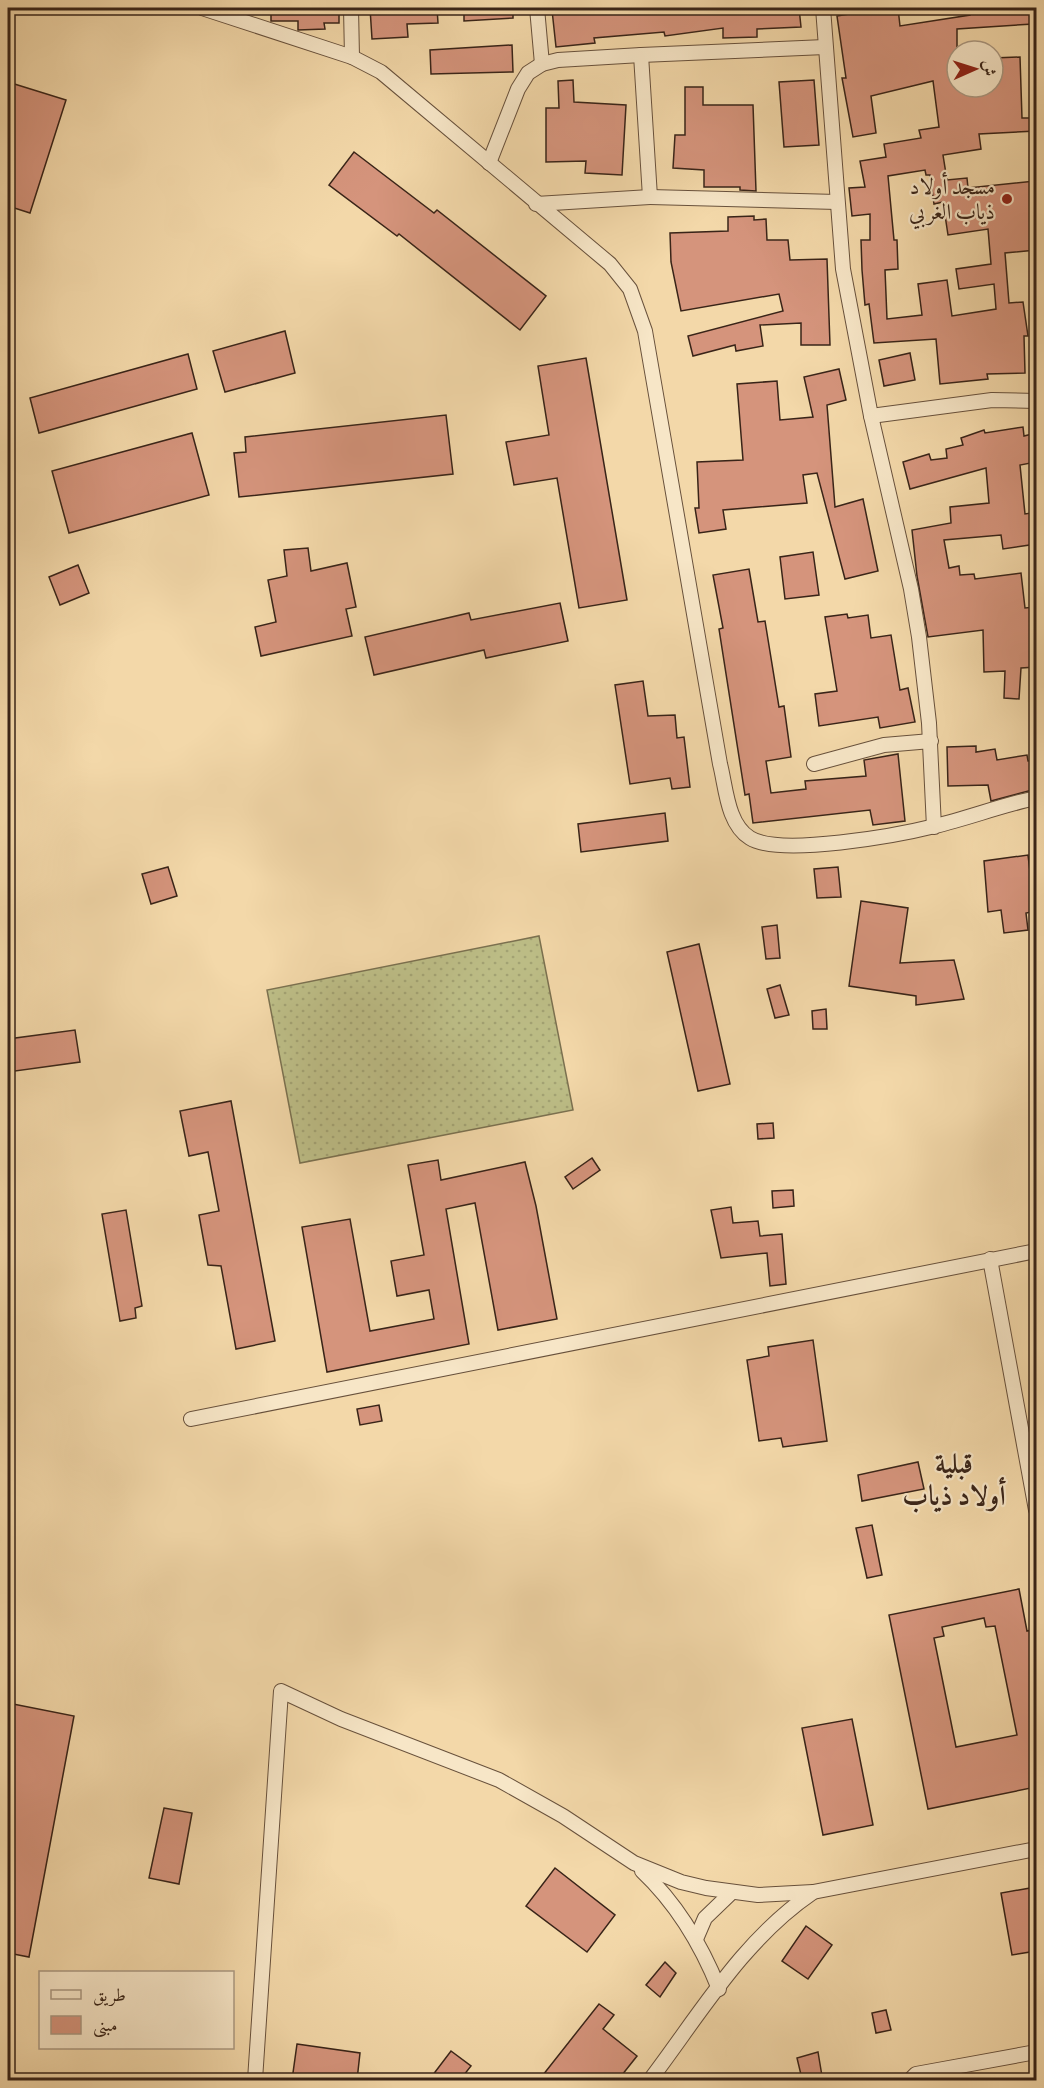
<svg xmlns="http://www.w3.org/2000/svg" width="1044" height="2088" font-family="Alegreya,Amiri,serif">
	<defs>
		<pattern id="garden-dots" width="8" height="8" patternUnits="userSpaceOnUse" patternTransform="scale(1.5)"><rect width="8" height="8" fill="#bdbe87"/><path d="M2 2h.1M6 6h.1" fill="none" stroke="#a3a374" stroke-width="1.8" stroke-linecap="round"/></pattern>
	</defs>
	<rect width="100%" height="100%" fill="#f3d8a9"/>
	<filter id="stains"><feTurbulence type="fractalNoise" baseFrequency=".00333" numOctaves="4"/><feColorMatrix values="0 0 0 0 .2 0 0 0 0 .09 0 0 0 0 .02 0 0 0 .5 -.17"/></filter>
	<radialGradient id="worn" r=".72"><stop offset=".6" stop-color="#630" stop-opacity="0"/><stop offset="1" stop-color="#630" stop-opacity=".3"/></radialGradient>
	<polygon fill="url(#garden-dots)" stroke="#7b7150" stroke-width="1.5" points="539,936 573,1110 300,1163 267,990"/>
	<g fill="#d5947c" stroke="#392418" stroke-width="1.5" fill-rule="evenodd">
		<polygon points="271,8 339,8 339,23 324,23 325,29 298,30 298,21 271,21"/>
		<polygon points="370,8 437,8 438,23 407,24 408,37 372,39"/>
		<polygon points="464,8 513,8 513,18 464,21"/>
		<polygon points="576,8 642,8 643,11 671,8 799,8 801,27 757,29 757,37 723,38 723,28 665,36 664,32 594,38 595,43 556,47 552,10"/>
		<path d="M886,8H898L900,26L970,15L969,8H1032L1033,24L957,29V87H993V58L1020,57L1022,118H1036V131L979,134L981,149L943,155L947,180L967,178L968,188L1035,181L1036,250L1005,253L1009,303L1023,302L1028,336H1024L1025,373L987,374L988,379L940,384L936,339L874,343L869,304L865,305L862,270L861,240H870V214L852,216L849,188L865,187L860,161L886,157L884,144L921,138L919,130L939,127L933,81L871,96L876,133L853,137L842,78H846L837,16ZM925,170L926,175H930L934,204L943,202L948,235L988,229L991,264L956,269L959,289L994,284L996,309L952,316L947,280L918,284L922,315L887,319L885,270L898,269L897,240H894L888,176Z"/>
		<polygon points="512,45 513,72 431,74 430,50"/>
		<polygon points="573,80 574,102 626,105 622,175 585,173 586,161 546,162 546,108 559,108 558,81"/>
		<polygon points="814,80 819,145 784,147 779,82"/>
		<polygon points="8,82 66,100 30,213 8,206"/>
		<polygon points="685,87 703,87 703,105 753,105 756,191 740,190 740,187 704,187 704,170 673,168 675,135 685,135"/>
		<polygon points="354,152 434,213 437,210 546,296 520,330 399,234 397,236 329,185"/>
		<polygon points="754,216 754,220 766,219 767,240 788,240 790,260 827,259 830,345 801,345 801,323 760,325 763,346 736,351 735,345 693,356 688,336 783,311 779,294 681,311 671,262 670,233 728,231 728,217"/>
		<polygon points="285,331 295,373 225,392 213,351"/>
		<polygon points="910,353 915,380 884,386 879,360"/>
		<polygon points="188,354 197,389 39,433 30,398"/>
		<polygon points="586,358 627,600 579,608 557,478 514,485 506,442 549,435 538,366"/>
		<polygon points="839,369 846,400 827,405 835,507 863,499 878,571 845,579 817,473 803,475 807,503 723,510 726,529 699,533 695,508 699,508 697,462 743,460 737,384 777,381 780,420 813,417 804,377"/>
		<polygon points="446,415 453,474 239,497 234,453 246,452 245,437"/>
		<polygon points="1023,427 1024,436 1036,433 1036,462 1020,465 1025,514 1031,513 1036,544 1003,549 1001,535 944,540 949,568 959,566 960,575 974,574 975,579 1021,573 1025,608 1036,607 1036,667 1021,668 1019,699 1004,698 1005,671 984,672 983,630 928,637 917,576 912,530 951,523 950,507 989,503 986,468 910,489 903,462 929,454 931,460 947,458 946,449 963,445 961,438 984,430 985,433"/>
		<polygon points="192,433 209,495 69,533 52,471"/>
		<polygon points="308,548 311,571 347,563 356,607 346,609 352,636 261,656 255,627 276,622 268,580 287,576 284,550"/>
		<polygon points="813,552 819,595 785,599 780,557"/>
		<polygon points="78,565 89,593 60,605 49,577"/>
		<polygon points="749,569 758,622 765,621 779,707 784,706 791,757 766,761 771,793 806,789 805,781 866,776 864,760 898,754 905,821 873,825 870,810 753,823 749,794 745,795 719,629 723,628 713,575"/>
		<polygon points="560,603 568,641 486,658 484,650 374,675 365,637 469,613 471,620"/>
		<polygon points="847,614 848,618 868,615 871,638 891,635 900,690 908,688 915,722 880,728 878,717 819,726 815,694 837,691 825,617"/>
		<polygon points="643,681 648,716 675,715 677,738 684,737 690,787 672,789 670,778 630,784 615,685"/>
		<polygon points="976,746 976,752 995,749 997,760 1027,755 1028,761 1036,760 1036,789 991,801 988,785 948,786 947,747"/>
		<polygon points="665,813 668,841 581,852 578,824"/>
		<polygon points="1028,855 1032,888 1036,887 1036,911 1026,913 1028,930 1004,933 1001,910 988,912 984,861"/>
		<polygon points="168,867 177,896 151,904 142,874"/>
		<polygon points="838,867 841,897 817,898 814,869"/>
		<polygon points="861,901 908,908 900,963 954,960 964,999 916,1005 916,996 849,986"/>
		<polygon points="777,925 780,958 766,959 762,927"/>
		<polygon points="699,944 730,1084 698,1091 667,952"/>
		<polygon points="780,985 789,1015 775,1018 767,989"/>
		<polygon points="826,1009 827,1029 813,1029 812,1011"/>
		<polygon points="75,1030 80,1062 8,1072 8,1039"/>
		<polygon points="231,1101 275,1341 236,1349 221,1266 208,1265 199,1215 219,1211 208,1152 189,1156 180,1111"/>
		<polygon points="773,1123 774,1138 758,1139 757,1124"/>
		<polygon points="592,1158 600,1170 573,1189 565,1177"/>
		<polygon points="438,1160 441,1180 525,1162 536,1206 557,1319 498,1330 475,1203 446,1209 469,1344 327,1372 302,1227 350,1219 370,1331 434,1319 429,1290 397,1296 391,1261 424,1255 408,1165"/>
		<polygon points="793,1190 794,1206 773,1208 772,1191"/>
		<polygon points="731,1207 733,1223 758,1221 760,1236 782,1234 786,1284 770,1286 767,1253 721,1258 711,1210"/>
		<polygon points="126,1210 142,1306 135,1308 136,1318 120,1321 102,1214"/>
		<polygon points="813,1340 827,1441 783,1447 781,1438 759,1441 747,1360 769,1356 768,1347"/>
		<polygon points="379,1405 382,1421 360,1425 357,1409"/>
		<polygon points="918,1462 924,1489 862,1501 858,1475"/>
		<polygon points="872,1525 882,1575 867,1578 856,1528"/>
		<path d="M1019,1589L1027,1631L1036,1629V1787L928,1809L889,1615ZM984,1618L986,1627L995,1626L1017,1735L956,1747L934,1638L944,1636L942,1627Z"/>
		<polygon points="8,1703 74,1716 29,1957 8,1953"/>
		<polygon points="852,1719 873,1825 823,1835 802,1728"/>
		<polygon points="164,1808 192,1813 179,1884 149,1878"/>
		<polygon points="555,1868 615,1915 587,1952 526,1906"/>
		<polygon points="1036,1887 1036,1951 1012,1955 1001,1893"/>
		<polygon points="806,1926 832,1945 808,1979 782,1961"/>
		<polygon points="665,1962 676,1973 660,1997 646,1985"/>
		<polygon points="599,2004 614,2015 603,2029 637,2056 618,2080 539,2080"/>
		<polygon points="886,2010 891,2030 876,2033 872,2013"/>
		<polygon points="297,2044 360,2053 357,2080 292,2080"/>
		<polygon points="451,2051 471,2066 460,2080 429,2080"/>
		<polygon points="818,2052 822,2076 802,2079 797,2058"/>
	</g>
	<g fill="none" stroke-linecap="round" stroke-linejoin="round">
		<g stroke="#68513c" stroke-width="16">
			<g id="street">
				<path d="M202,8L352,57L381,72L610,264L630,289L645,331L720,764C726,787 727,824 750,838C780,857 899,835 935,826C969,818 1002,805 1036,798"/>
				<polyline points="351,8 352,57"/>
				<polyline points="537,8 542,64"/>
				<polyline points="823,8 843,269 871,416 911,589 919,637 929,723 934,827"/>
				<polyline points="489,163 518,89 528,73 542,64 558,60 641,55 825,47"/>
				<polyline points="650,197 837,202"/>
				<polyline points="536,204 650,197 641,55"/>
				<polyline points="871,416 992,400 1036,401"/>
				<polyline points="814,764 884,745 931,741"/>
				<polyline points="990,1259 1036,1510"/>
				<polyline points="191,1419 1036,1251"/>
				<path d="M642,1871C678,1905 701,1944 719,1989"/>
				<polyline points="696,1939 705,1918 731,1893"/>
				<polyline points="255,2080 281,1691 341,1719 499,1780 563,1816 634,1863 681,1882 706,1888 758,1895 813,1892 1036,1849"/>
				<path d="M650,2080C700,2014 743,1940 812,1893"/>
				<polyline points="910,2080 916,2074 1036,2052"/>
			</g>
		</g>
		<use href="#street" stroke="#f7e6c7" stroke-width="14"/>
	</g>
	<circle fill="#8f2418" stroke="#f7e6c7" stroke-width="2" cx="1007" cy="199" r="6"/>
	<g text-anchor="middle" stroke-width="4.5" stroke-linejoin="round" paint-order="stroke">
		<g font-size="22" fill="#392418" stroke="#f7e6c7" text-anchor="end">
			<text x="995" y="194">مسجد أولاد<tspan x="995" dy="25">ذياب الغربي</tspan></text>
		</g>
		<g font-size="28" font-weight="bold" fill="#392418" stroke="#f7e6c7">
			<text x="954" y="1473">قبلية<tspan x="954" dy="32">أولاد ذياب</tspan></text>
		</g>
	</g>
	<rect width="1044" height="2088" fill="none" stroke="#f3d8a9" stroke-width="30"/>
	<rect x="9" y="9" width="1026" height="2070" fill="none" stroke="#392418" stroke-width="3"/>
	<rect x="15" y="15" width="1014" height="2058" fill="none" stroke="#392418" stroke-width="1.5"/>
	<rect x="39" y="1971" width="195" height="78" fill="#f7e6c7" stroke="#ab9881" stroke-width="1.5"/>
	<rect x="51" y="1990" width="30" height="9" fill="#f7e6c7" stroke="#ab9881" stroke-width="1.5"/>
	<text x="93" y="2001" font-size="18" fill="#392418">طريق</text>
	<rect x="51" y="2016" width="30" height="18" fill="#d5947c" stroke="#ab9881" stroke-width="1.5"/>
	<text x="93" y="2031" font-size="18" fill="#392418">مبنى</text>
	<g transform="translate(975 69) rotate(87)"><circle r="28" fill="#f7e6c7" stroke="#ab9881" stroke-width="1.5"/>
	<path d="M0-4.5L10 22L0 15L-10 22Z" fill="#8f2418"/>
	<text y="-9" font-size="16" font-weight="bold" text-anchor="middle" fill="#392418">ش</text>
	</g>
	<rect width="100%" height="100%" filter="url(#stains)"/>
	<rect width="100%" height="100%" fill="url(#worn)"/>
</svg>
